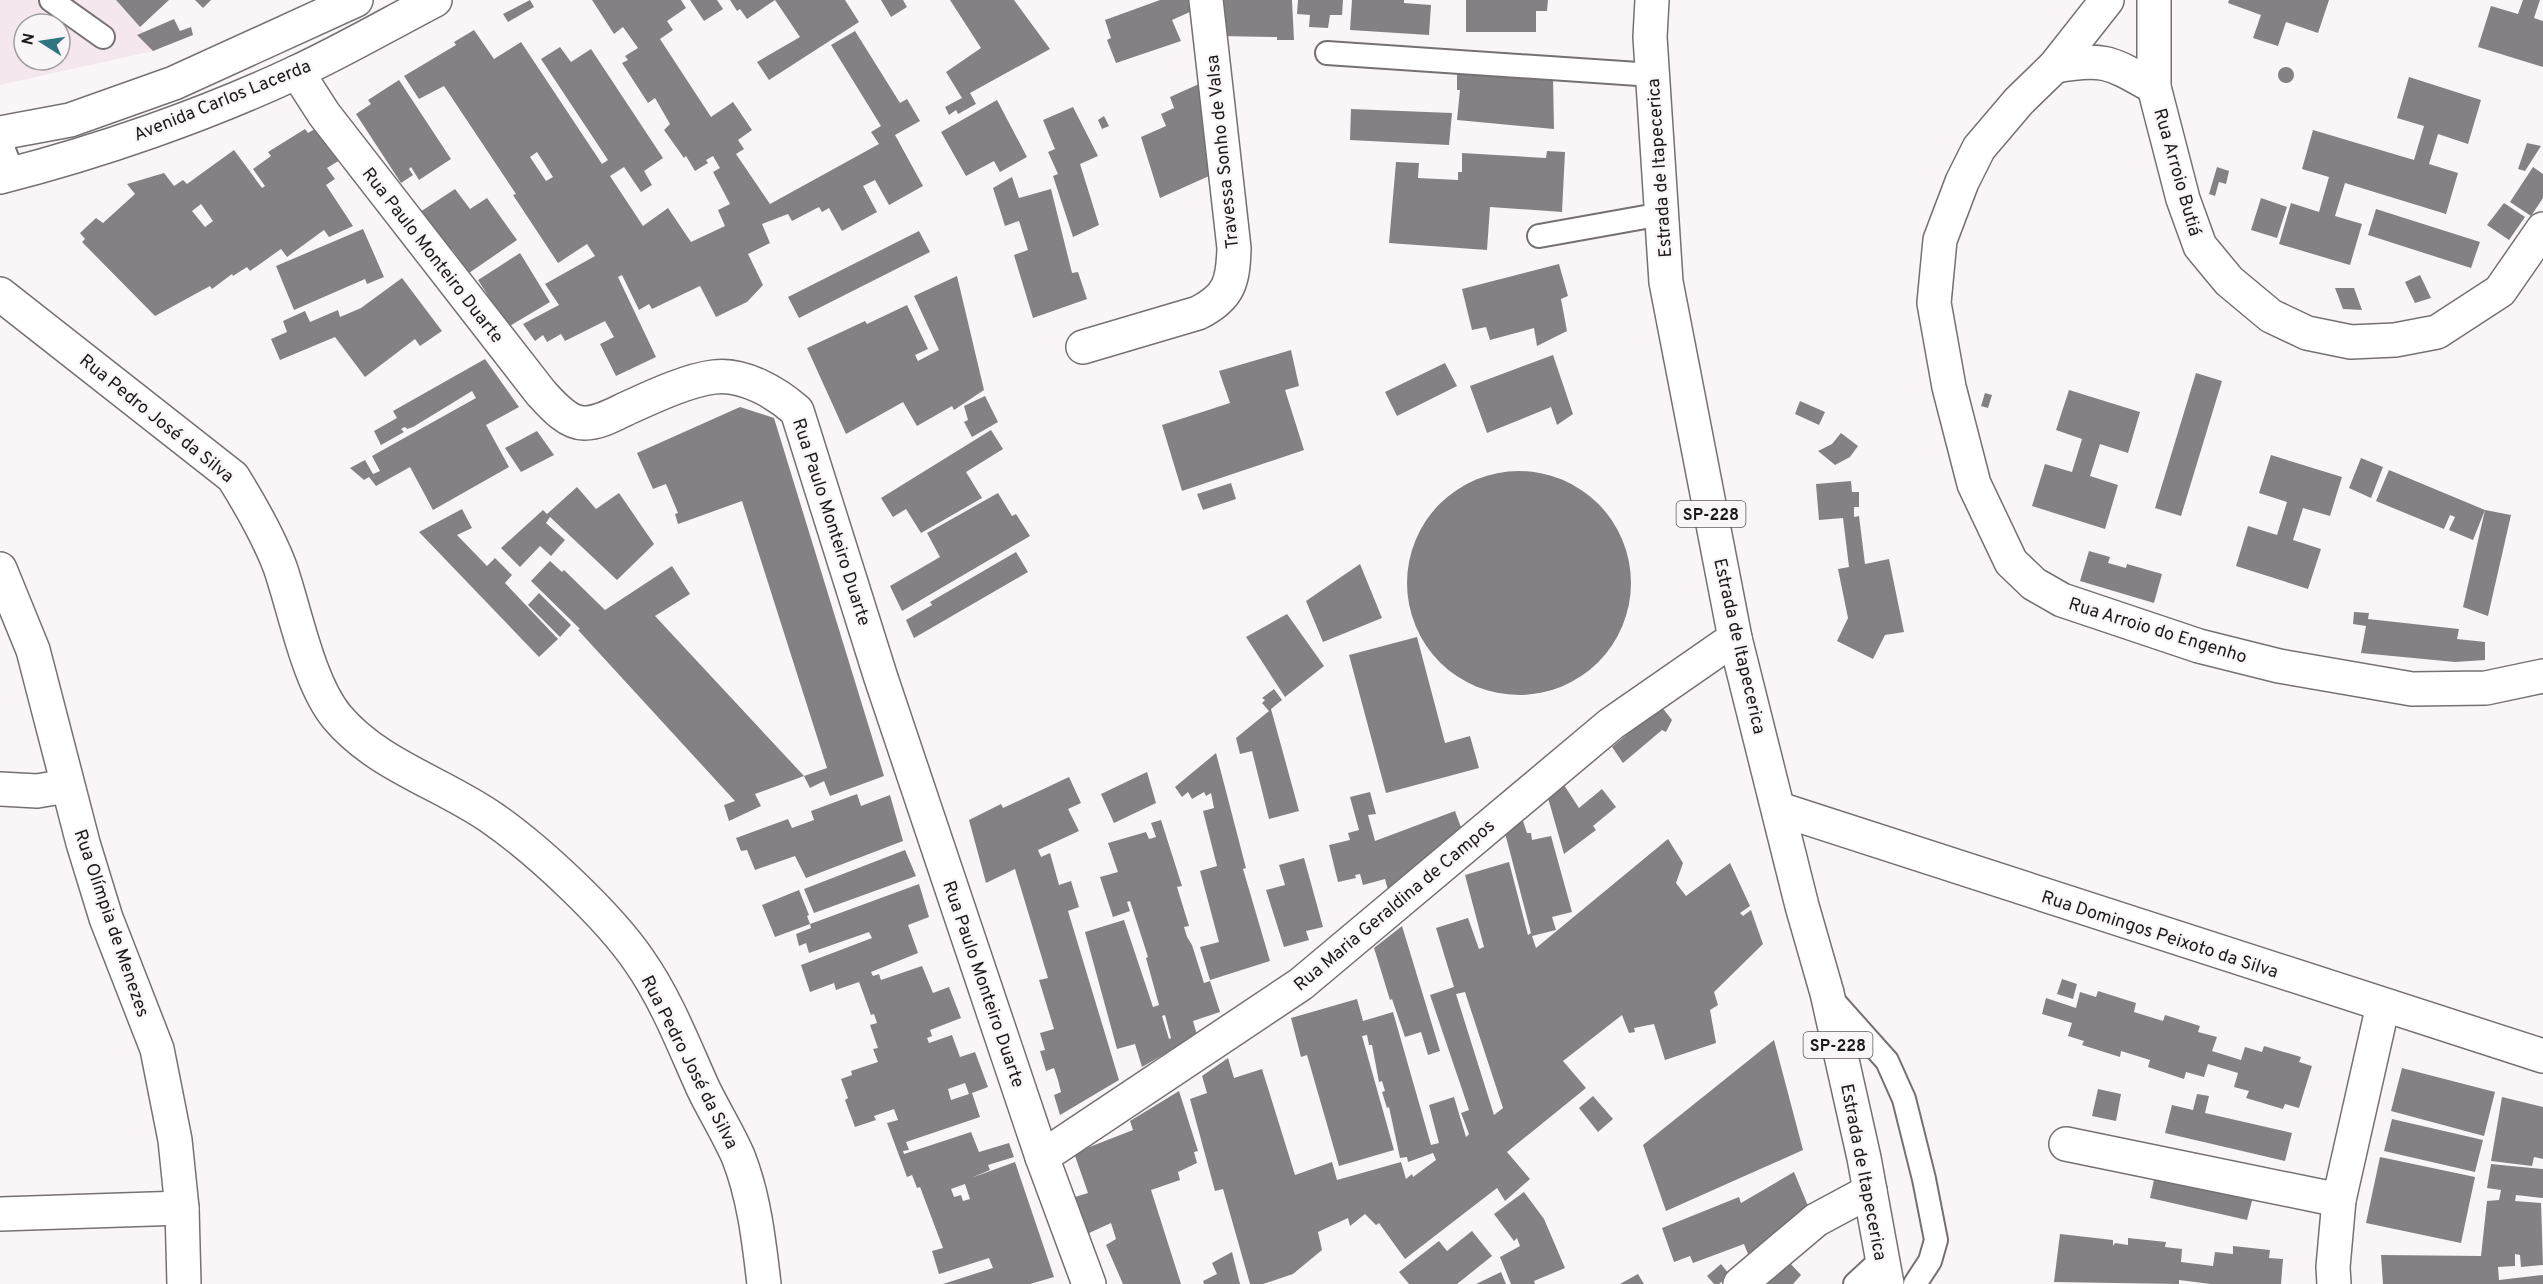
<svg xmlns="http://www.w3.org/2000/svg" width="2543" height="1284" font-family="Overpass,sans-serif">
	<rect width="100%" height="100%" fill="#faf6f8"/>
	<path fill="#f4e8ee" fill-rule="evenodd" d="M0,0H118L158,50L0,85ZM24,24H60V60H24Z"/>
	<g fill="#838184" fill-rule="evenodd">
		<polygon points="116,0 169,0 140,27"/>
		<polygon points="195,0 211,0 203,8"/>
		<polygon points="530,0 534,7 508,22 503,14"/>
		<path d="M592,0H681L686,8L667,21L673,30L660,39L711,117L733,102L752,130L738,140L744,149L736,154L770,204L879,144L871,132L881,126L831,45L855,31L900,103L907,99L920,121L895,135L923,186L889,205L875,180L863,186L877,212L842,231L829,208L822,212L819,207L792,221L788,214L762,224L770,243L748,254L763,285L747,302L716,317L700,286L652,309L649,304L639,310L622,275L618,277L656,357L616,376L600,344L614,337L605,321L565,341L561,334L547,342L543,335L535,341L523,324L559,305L545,284L595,256L587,244L558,263L513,195L516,194L444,86L419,99L404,76L456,45L454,42L474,30L494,59L521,42L602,164L608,160L541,59L560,47L571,62L591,49L663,158L644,171L652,185L641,192L624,167L610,176L643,226L668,208L691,242L725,226L718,210L730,204L713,172L720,168L713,156L706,160L708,163L695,171L686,156L684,158L664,130L670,124L655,98L648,103L622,63L628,60L625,56L638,48L623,27L614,34ZM537,152L553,177L546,181L530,157Z"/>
		<polygon points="690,0 717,0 723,9 704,21"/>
		<polygon points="730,0 845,0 859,22 769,80 757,62 800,37 775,0 747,19 740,9 737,11"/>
		<polygon points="881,0 903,0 907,7 891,17"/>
		<polygon points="950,0 1014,0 1050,49 970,93 976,104 958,114 956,110 949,115 945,107 962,98 946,72 981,48"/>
		<polygon points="1160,0 1188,0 1190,12 1172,20 1181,41 1116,63 1107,40 1111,38 1105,20"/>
		<polygon points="1217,0 1292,0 1294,40 1277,40 1277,37 1218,36"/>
		<polygon points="1298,0 1343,0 1342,15 1330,15 1328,28 1309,27 1310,15 1297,14"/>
		<polygon points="1352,0 1404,0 1404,3 1431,5 1429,35 1350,30"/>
		<polygon points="1466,0 1548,0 1547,11 1536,11 1536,32 1466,32"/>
		<polygon points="2229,0 2329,0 2318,33 2286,22 2278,46 2253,38 2261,15 2228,3"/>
		<polygon points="2523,0 2540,0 2534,18 2543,21 2543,67 2478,47 2491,6 2518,14"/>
		<polygon points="174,19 180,31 191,27 193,35 153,51 137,35"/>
		<circle cx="2286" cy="75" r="8"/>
		<polygon points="1457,70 1553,77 1554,129 1457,120 1460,90 1457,90"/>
		<polygon points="2409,77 2481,100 2468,144 2438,134 2429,164 2458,173 2446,214 2345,183 2335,216 2362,224 2350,265 2279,244 2291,203 2319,212 2329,177 2302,169 2313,130 2414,160 2424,126 2397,118"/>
		<polygon points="399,80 451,159 419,180 411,167 409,169 413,175 401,183 356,114 371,104 368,100"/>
		<polygon points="1199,84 1209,176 1160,198 1141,137 1166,126 1161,114 1174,108 1170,97"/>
		<polygon points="997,100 1027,157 1000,172 994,161 966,176 941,132"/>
		<polygon points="1073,107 1098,156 1080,164 1099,225 1073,237 1053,176 1058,174 1048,152 1055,149 1043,120"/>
		<polygon points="1351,109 1452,113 1449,145 1350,140"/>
		<polygon points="1104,116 1109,126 1102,129 1098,120"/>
		<path d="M318,127L340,160L327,168L335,179L326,185L353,226L329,237L324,230L287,257L281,249L250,271L247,267L233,276L232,274L212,289L210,286L155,316L82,242L85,239L80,233L96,218L103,223L135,194L127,184L164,173L174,186L183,180L187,184L234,150L262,188L265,186L253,169L271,156L268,152L305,129L308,133ZM201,204L213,221L205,227L192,211Z"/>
		<polygon points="2527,143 2541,146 2525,171 2518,169"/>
		<polygon points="1547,151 1565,152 1562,212 1490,207 1487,250 1389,243 1396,162 1419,163 1418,178 1458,180 1458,172 1462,172 1462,153 1546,158"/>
		<polygon points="2217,167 2229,171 2226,184 2219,182 2215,196 2209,194"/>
		<polygon points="2533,167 2543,174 2543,198 2531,216 2510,202"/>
		<polygon points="1012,177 1019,198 1051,189 1072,273 1078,272 1087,299 1033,318 1014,255 1028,250 1019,221 1005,226 993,188"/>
		<polygon points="455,189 470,209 487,198 517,240 469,273 452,249 447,252 420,212"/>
		<polygon points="2261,198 2287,207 2277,238 2251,230"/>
		<polygon points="2504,203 2525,217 2509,240 2487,225"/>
		<polygon points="2376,209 2480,242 2471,268 2368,235"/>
		<polygon points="363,229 384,277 367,284 365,279 294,310 276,266"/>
		<polygon points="919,231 930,252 799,318 788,297"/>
		<polygon points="520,253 550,302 508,327 478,280"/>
		<polygon points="1559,264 1568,296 1561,299 1567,331 1537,346 1534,328 1490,340 1486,327 1472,330 1462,289"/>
		<polygon points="2420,275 2431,298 2415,303 2405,282"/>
		<polygon points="957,276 984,390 954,410 952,406 917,426 903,402 846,434 807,348 865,321 867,324 907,305 928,349 915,355 918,361 939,350 914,296"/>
		<polygon points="402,278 442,331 420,346 415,339 365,377 335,337 280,360 271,339 287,332 283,321 305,311 310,322 338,310 340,317 361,308"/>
		<polygon points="2335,288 2354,288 2362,310 2343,309"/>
		<polygon points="1291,350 1299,386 1285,390 1304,450 1182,491 1162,425 1230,403 1219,371"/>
		<polygon points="1553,355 1573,414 1557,425 1551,407 1487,433 1470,386"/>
		<polygon points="485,359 519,407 486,425 509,467 433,510 410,467 376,486 369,477 364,480 350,468 365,460 373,474 380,471 372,456 476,398 472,391 413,427 407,429 405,427 401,429 404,432 381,445 374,431 397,418 393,411"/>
		<polygon points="1445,363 1457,386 1397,416 1385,392"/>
		<polygon points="2196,373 2222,381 2181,516 2155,508"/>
		<polygon points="2069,390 2140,412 2128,453 2100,444 2090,476 2118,485 2105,529 2032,506 2045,464 2072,472 2082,439 2056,430"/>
		<polygon points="1985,393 1992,395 1988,408 1981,406"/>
		<polygon points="985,396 998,422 972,437 964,422 968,420 964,406"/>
		<polygon points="1800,401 1825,412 1819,425 1795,414"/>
		<polygon points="740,407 774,418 884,776 830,796 824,781 810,788 804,776 827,768 742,501 678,524 675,514 678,513 666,484 653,489 637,453"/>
		<polygon points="991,430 1003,449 966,472 982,498 921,533 906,509 893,517 881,498"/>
		<polygon points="537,431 554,455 521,472 505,448"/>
		<polygon points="1841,433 1858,446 1850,457 1835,465 1818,451 1832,444"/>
		<polygon points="2271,455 2342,477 2330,516 2303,508 2293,540 2321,549 2308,589 2236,566 2248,526 2277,535 2287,502 2259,493"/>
		<polygon points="2361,458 2383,467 2371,498 2349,488"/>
		<polygon points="2389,470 2485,510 2511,515 2488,616 2463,607 2485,510 2473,540 2449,530 2455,517 2450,515 2444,529 2376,501"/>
		<circle cx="1519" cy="583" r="112"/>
		<polygon points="1851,481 1852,492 1859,492 1859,507 1854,507 1854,517 1859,516 1865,564 1889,559 1904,632 1885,635 1873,659 1837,641 1848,618 1838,569 1849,567 1843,518 1819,520 1816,484"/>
		<polygon points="1231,483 1236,499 1203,510 1197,494"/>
		<polygon points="577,487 596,509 619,493 654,544 617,580 550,517 546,523 565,540 551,556 540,546 520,567 501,548 543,510 547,514"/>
		<polygon points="998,493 1012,516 1016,514 1030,536 902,611 890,586 940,557 927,533"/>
		<polygon points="462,509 472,528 457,535 487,566 495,558 512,575 505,583 558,639 539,657 419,532"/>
		<polygon points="2089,551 2110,557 2108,563 2126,568 2127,564 2162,574 2154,603 2080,581"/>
		<polygon points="1016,552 1028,572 914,638 906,620 932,605 930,602"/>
		<polygon points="550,561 562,572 564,570 605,610 672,566 690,594 655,616 804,776 755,794 761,806 729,821 724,805 735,801 578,630 580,629 531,581"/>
		<polygon points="1360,564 1382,618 1323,642 1306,601"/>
		<polygon points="539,593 571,625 560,637 528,605"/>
		<polygon points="2354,612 2369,613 2368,619 2459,629 2457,639 2485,642 2485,660 2455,662 2361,653 2366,626 2353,624"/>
		<polygon points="1287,614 1324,666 1285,697 1246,637"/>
		<polygon points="1417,637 1445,743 1470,736 1479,768 1386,793 1349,655"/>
		<polygon points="1274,689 1282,700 1271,709 1299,811 1269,819 1252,751 1240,754 1236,738 1269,711 1262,703 1265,700 1262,698"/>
		<polygon points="1661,706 1672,720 1666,732 1662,730 1623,763 1612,747"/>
		<polygon points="1216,753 1246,868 1243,869 1270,961 1210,980 1200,947 1219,942 1200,871 1217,866 1203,811 1214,808 1211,793 1206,796 1204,792 1192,799 1188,792 1182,797 1175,787"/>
		<polygon points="1147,772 1156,803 1114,823 1101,794"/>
		<polygon points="1069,777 1081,803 1068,809 1079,831 1038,850 1041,857 1050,853 1059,885 1071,881 1079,907 1068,911 1119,1080 1060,1115 1054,1095 1061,1092 1058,1080 1054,1068 1046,1071 1040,1051 1045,1050 1040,1033 1054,1029 1039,980 1048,978 1015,869 986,883 969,820 1001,804 1003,808"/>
		<polygon points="1564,785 1579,808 1602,789 1616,807 1593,826 1596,830 1564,854 1548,798"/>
		<polygon points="1370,792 1376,814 1368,815 1375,841 1455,811 1462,830 1388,890 1385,879 1363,885 1360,874 1355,875 1356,878 1338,882 1329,845 1350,840 1348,833 1359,830 1350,797"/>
		<polygon points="857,794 861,806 890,795 903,841 806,878 795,856 755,870 747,850 741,851 736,838 788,819 792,828 814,820 811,811"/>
		<path d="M1522,818L1527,833H1531L1532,840L1551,836L1572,912L1552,917L1556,930L1532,936L1536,948L1668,839L1683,863L1676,883L1686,896L1730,863L1750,906L1740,913L1743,916L1751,910L1763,944L1714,992L1718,1005L1710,1010L1716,1043L1665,1060L1654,1024L1634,1028L1635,1032L1629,1033L1622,1015L1563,1061L1586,1088L1507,1152L1530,1179L1505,1201L1497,1188L1405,1259L1379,1223L1376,1225L1365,1214L1350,1226L1348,1218L1318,1232L1322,1250L1293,1274L1263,1284H1250L1223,1189L1215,1191L1190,1099L1207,1093L1202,1076L1228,1058L1234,1078L1262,1069L1295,1175L1332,1162L1337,1180L1401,1162L1406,1179L1412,1174L1413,1177L1436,1160L1433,1153L1408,1162L1407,1157L1400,1158L1389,1107L1387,1108L1382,1092L1385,1091L1382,1081L1379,1082L1372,1045H1369L1367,1035L1362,1036L1394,1150L1339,1166L1307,1055L1301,1057L1291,1018L1357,999L1363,1021L1393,1012L1431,1145L1439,1143L1429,1105L1454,1097L1466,1137L1469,1134L1461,1113L1469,1110L1430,995L1454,987L1436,928L1468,918L1479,949L1484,947L1465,875L1509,862L1528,935L1531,933L1505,833ZM1465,992L1503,1108L1494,1115L1456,994Z"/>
		<path d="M1161,820L1182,886L1177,887L1189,926L1184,927L1187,937L1192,945L1204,983L1210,981L1220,1012L1193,1021L1197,1035L1142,1067L1135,1044L1117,1049L1085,932L1124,920L1153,1007L1159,1005L1146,958L1148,957L1130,901L1127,902L1130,911L1113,917L1100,877L1118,872L1108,843L1146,832L1149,839L1156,837L1151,823ZM1165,1015L1171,1038L1169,1039L1162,1016Z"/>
		<polygon points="905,850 916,876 814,913 804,889"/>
		<polygon points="1304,858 1323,927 1306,931 1309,940 1284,947 1266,890 1285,885 1279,865"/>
		<path d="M919,884L929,917L908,925L918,953L871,972L873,976L879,974L881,980L922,966L933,993L949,987L961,1018L930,1030L932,1036L927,1038L929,1043L952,1035L960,1057L975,1052L988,1087L972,1093L980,1117L906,1142L909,1150L903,1151L904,1154L971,1132L979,1152L1009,1143L1014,1157L988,1165L990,1170L971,1178L1015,1162L1054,1277L1030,1284H943L993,1268L989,1258L939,1274L932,1251L943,1248L920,1187L917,1188L912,1175L907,1177L887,1123L898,1120L894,1109L874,1116L876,1120L855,1127L845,1100L848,1098L841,1079L852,1075L851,1071L878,1062L873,1049L878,1048L870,1025L877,1023L874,1014L871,1015L859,982L836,990L834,983L810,992L801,965L872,938L869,932L809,953L806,943L799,946L796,934L811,928L810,924ZM965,1083L969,1094L951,1100L948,1089ZM965,1184L970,1199L963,1201L961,1195L954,1197L951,1189Z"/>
		<polygon points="799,890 809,915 807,916 810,924 775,937 762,905"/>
		<polygon points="1402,926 1440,1051 1428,1055 1421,1032 1405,1037 1392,999 1390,1000 1374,948"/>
		<polygon points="2062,979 2077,984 2073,999 2057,994"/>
		<polygon points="2098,991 2136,1003 2134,1012 2163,1021 2165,1015 2200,1026 2198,1032 2217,1037 2212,1051 2241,1060 2245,1047 2262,1052 2264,1046 2301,1057 2299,1062 2312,1066 2299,1108 2285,1104 2283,1109 2246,1098 2249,1091 2234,1087 2238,1073 2208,1064 2204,1077 2186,1072 2184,1079 2148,1067 2150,1060 2121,1051 2120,1057 2082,1045 2084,1041 2068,1036 2072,1023 2042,1014 2046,998 2076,1008 2080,992 2096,997"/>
		<polygon points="1774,1040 1803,1150 1666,1211 1643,1145"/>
		<polygon points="2402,1068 2495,1092 2484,1136 2391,1111"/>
		<polygon points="2098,1089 2121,1094 2116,1121 2092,1116"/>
		<polygon points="1179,1091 1198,1151 1194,1152 1197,1163 1178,1172 1180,1180 1151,1190 1181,1284 1123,1284 1106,1245 1116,1239 1111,1223 1087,1234 1075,1197 1088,1193 1074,1153 1133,1130 1130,1121"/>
		<polygon points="2197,1094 2209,1096 2205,1113 2292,1133 2285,1161 2165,1133 2172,1105 2193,1110"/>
		<polygon points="1593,1096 1613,1119 1598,1132 1579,1108"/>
		<polygon points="2502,1097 2543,1107 2543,1159 2534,1157 2532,1166 2491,1161"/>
		<polygon points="2392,1119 2483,1140 2475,1172 2384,1151"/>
		<polygon points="2380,1157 2475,1177 2461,1243 2366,1223"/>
		<polygon points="2491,1164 2543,1169 2543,1198 2516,1195 2515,1201 2541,1203 2543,1265 2521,1267 2520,1255 2515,1254 2515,1266 2498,1267 2499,1280 2543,1275 2543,1284 2383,1284 2381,1255 2481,1256 2487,1201 2499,1200 2501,1190 2487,1188"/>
		<polygon points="2156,1171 2254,1193 2247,1220 2150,1198"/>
		<polygon points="1794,1172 1811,1213 1750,1259 1744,1244 1693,1263 1690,1256 1674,1262 1662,1228 1739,1197 1741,1203"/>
		<polygon points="1524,1192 1544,1219 1565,1268 1534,1281 1535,1284 1511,1284 1500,1257 1520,1246 1517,1238 1514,1241 1494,1214"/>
		<polygon points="1472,1231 1492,1256 1457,1284 1409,1284 1399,1272 1439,1241 1447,1251"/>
		<polygon points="2060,1234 2113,1240 2113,1246 2115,1243 2128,1245 2128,1238 2166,1242 2165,1247 2182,1249 2181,1262 2213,1266 2215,1252 2233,1254 2233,1246 2270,1250 2269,1258 2283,1259 2281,1284 2211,1284 2179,1280 2179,1284 2054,1282"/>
		<polygon points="1232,1252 1240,1284 1204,1284 1203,1281 1217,1274 1212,1263"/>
		<polygon points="1789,1262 1801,1275 1793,1284 1763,1284"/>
		<polygon points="1721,1264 1730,1275 1719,1284 1714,1284 1707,1276"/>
		<polygon points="1501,1272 1506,1284 1476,1284"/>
		<polygon points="1638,1274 1644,1284 1620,1284"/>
	</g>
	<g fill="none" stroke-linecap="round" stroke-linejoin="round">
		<g stroke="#757173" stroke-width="26">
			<g id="service">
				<polyline points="51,0 103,37"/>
				<polyline points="1327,53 1653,75"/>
				<polyline points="0,140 13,173"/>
				<polyline points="1539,236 1662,214"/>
				<polyline points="1829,996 1887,1061 1904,1099 1924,1179 1936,1240 1930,1261 1915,1284"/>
				<polyline points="1855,1284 1882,1259"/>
			</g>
		</g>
		<g stroke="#757173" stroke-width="36">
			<g id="minor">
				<polyline points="2107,0 2055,66 2019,101 1979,148 1962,182 1940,240 1934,303 1949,387 1974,484 2011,562 2034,584 2062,600 2199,646 2279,666 2412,689 2486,688 2543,676"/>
				<polyline points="2154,0 2154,87 2183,199 2200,246 2229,281 2271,316 2307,333 2351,342 2395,340 2437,332 2500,291 2543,229"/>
				<path d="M2055,66C2105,57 2111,63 2154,87"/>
				<path d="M297,72L324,114L541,393C552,405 568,424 585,423C601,423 618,412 632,406C656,395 689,380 714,377C743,373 777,393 797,411L881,678L1042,1157L1089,1284"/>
				<path d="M0,294L233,477C251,506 268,535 280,567C295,610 308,682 337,717C377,765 442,783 492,818C538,850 609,916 640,962C667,1001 684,1046 703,1088C714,1111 728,1133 738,1156C754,1196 759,1241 764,1284"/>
				<path d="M1083,347L1198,313C1230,297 1233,281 1234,248L1206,0"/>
				<polyline points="0,569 33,650 83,843 106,918 157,1049 175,1140 182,1208 184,1284"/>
				<polyline points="0,789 37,791 67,786"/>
				<polyline points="2066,1144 2339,1200"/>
				<polyline points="1042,1157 1301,984 1611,724 1735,638"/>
				<polyline points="0,1214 182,1208"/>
				<polyline points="1740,1284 1816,1220 1870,1191"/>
				<polyline points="2334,1284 2333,1267 2339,1200 2383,1005"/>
			</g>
		</g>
		<g stroke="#757173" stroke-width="36">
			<g id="secondary">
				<polyline points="0,133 70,120 174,83 356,0"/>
				<path d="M0,177C99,152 205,115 297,72C344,50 389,24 435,0"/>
				<polyline points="1779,809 2543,1056"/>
			</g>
		</g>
		<g stroke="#757173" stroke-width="36">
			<polyline id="primary" points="1652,0 1650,37 1666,282 1735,638 1802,906 1827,993 1864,1158 1887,1284"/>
		</g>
		<use href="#service" stroke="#fff" stroke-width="22"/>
		<use href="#minor" stroke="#fff" stroke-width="33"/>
		<use href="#secondary" stroke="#fff" stroke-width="33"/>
		<use href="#primary" stroke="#fff" stroke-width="33"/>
	</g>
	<g text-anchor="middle" stroke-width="4.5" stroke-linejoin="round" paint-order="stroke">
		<g fill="#faf6f8" stroke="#5f5d5d" stroke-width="1.5">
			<rect x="1676.5" y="501" width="69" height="26" rx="4.5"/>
			<rect x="1803.5" y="1032" width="69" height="26" rx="4.5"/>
		</g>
		<g font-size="16" font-weight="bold" fill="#1c1b1b">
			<text x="1711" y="520">SP-228</text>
			<text x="1838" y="1051">SP-228</text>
		</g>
		<g font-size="18" fill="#1c1b1b" stroke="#faf6f8">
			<text transform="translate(222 100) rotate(-22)" y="6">Avenida Carlos Lacerda</text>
			<text transform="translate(1222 152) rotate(-96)" y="6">Travessa Sonho de Valsa</text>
			<text transform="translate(1659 168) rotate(-94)" y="6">Estrada de Itapecerica</text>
			<text transform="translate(2178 172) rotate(74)" y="6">Rua Arroio Butiá</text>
			<text transform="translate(433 255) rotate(52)" y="6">Rua Paulo Monteiro Duarte</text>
			<text transform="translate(157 418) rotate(39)" y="6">Rua Pedro José da Silva</text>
			<text transform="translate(832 522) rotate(72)" y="6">Rua Paulo Monteiro Duarte</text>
			<text transform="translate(2158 630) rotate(17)" y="6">Rua Arroio do Engenho</text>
			<text transform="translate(1740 646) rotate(77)" y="6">Estrada de Itapecerica</text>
			<text transform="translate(1394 905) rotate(-40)" y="6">Rua Maria Geraldina de Campos</text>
			<text transform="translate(112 923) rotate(71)" y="6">Rua Olímpia de Menezes</text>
			<text transform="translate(2160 934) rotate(18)" y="6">Rua Domingos Peixoto da Silva</text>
			<text transform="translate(984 984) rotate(71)" y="6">Rua Paulo Monteiro Duarte</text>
			<text transform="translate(690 1062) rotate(63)" y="6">Rua Pedro José da Silva</text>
			<text transform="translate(1864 1172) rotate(79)" y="6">Estrada de Itapecerica</text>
		</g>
	</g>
	<g transform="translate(42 42) rotate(282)"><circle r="28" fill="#faf6f8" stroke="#a19ea0" stroke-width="1.5"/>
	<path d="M0-4.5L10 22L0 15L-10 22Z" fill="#2f7582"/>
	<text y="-9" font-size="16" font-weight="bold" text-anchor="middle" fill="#1c1b1b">N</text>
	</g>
</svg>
